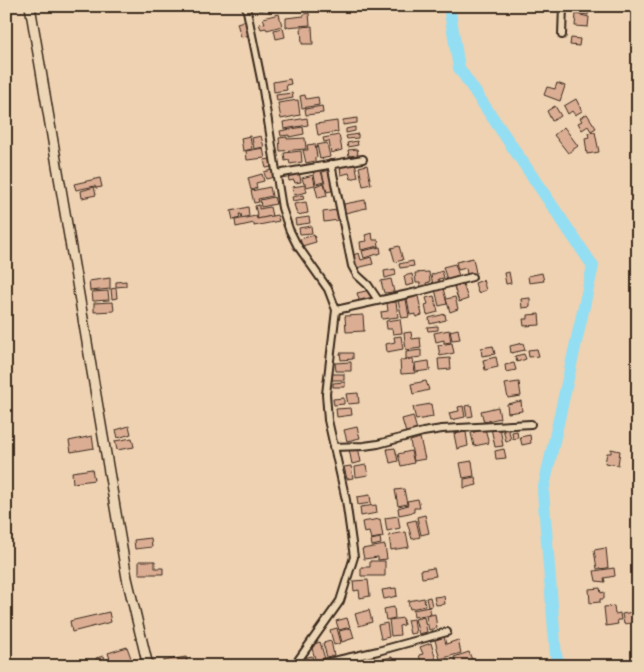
<svg xmlns="http://www.w3.org/2000/svg" width="644" height="672" font-family="Mali,sans-serif">
	<rect width="100%" height="100%" fill="#eed2b2"/>
	<filter id="ink" filterUnits="userSpaceOnUse"><feTurbulence type="fractalNoise" baseFrequency=".02" numOctaves="2"/><feDisplacementMap in="SourceGraphic" scale="10" xChannelSelector="R" yChannelSelector="G"/><feConvolveMatrix kernelMatrix="1 2 1 2 8 2 1 2 1" color-interpolation-filters="sRGB"/></filter>
	<g filter="url(#ink)">
		<g fill="none" stroke-linecap="round" stroke-linejoin="round">
			<polyline stroke="#93def3" stroke-width="12" points="449,6 459,68 593,266 543,491 556,656 561,666"/>
		</g>
		<g fill="#dbad93" stroke="#3b2a1e">
			<polygon points="257,6 280,6 281,9 269,12 268,9 259,11"/>
			<polygon points="295,6 309,6 309,8 296,9"/>
			<polygon points="576,6 590,6 588,15 575,13"/>
			<polygon points="309,13 310,25 286,27 286,18 304,16 304,14"/>
			<polygon points="279,14 282,26 267,30 266,28 261,29 259,24 265,23 263,18"/>
			<polygon points="576,14 589,17 588,27 575,26"/>
			<polygon points="247,20 251,35 241,37 237,23"/>
			<polygon points="312,26 313,44 302,44 301,27"/>
			<polygon points="283,28 285,37 276,39 274,30"/>
			<polygon points="571,38 580,39 579,46 570,45"/>
			<polygon points="290,79 291,84 286,85 287,90 274,92 273,82"/>
			<polygon points="557,83 565,86 560,101 544,95 547,87 555,89"/>
			<polygon points="292,93 293,98 277,101 276,95"/>
			<polygon points="305,95 306,99 318,97 319,105 302,108 300,96"/>
			<polygon points="576,99 582,111 575,115 572,111 568,114 564,106"/>
			<polygon points="298,100 300,115 281,119 278,103"/>
			<polygon points="322,106 323,113 306,115 305,109"/>
			<polygon points="555,106 561,116 552,121 547,111"/>
			<polygon points="587,114 596,128 591,131 588,126 582,130 578,123 582,121 580,118"/>
			<polygon points="307,118 308,125 284,129 283,122"/>
			<polygon points="357,118 357,123 343,125 343,120"/>
			<polygon points="337,121 338,132 318,135 316,124"/>
			<polygon points="303,127 304,134 289,137 289,135 281,136 280,131"/>
			<polygon points="355,127 355,131 346,133 346,129"/>
			<polygon points="564,127 578,146 568,153 554,135"/>
			<polygon points="595,132 599,152 587,154 585,138 589,137 588,133"/>
			<polygon points="358,134 358,138 347,139 346,136"/>
			<polygon points="339,135 342,150 331,153 329,141 324,142 323,138"/>
			<polygon points="250,136 252,149 243,151 241,138"/>
			<polygon points="261,136 264,147 254,149 252,138"/>
			<polygon points="287,137 287,139 305,138 306,149 280,151 279,138"/>
			<polygon points="357,141 358,145 348,147 347,143"/>
			<polygon points="327,143 330,157 320,159 317,145"/>
			<polygon points="315,144 317,157 315,158 315,161 306,163 303,150 308,150 307,145"/>
			<polygon points="263,148 265,158 247,160 246,151"/>
			<polygon points="357,149 358,155 349,156 348,150"/>
			<polygon points="301,151 302,162 290,164 289,160 285,161 284,153"/>
			<polygon points="271,159 272,167 266,168 264,160"/>
			<polygon points="355,162 358,177 351,179 349,173 341,175 340,165"/>
			<polygon points="367,165 371,184 363,186 359,167"/>
			<polygon points="320,168 324,182 316,184 313,170"/>
			<polygon points="272,170 274,177 266,179 264,172"/>
			<polygon points="330,170 335,190 327,192 322,172"/>
			<polygon points="299,172 301,182 295,183 294,180 289,181 288,174"/>
			<polygon points="262,174 264,181 256,183 257,188 251,190 248,178"/>
			<polygon points="313,175 315,185 306,187 306,184 304,184 302,178"/>
			<polygon points="100,178 102,187 96,188 95,186 76,190 74,184"/>
			<polygon points="324,183 327,196 318,198 315,186"/>
			<polygon points="305,185 307,192 294,195 292,187"/>
			<polygon points="94,187 96,195 82,198 81,191"/>
			<polygon points="270,187 272,196 258,199 259,202 254,203 251,191"/>
			<polygon points="303,195 304,199 293,201 292,197"/>
			<polygon points="274,197 276,204 261,207 260,200"/>
			<polygon points="365,200 366,208 345,213 344,204"/>
			<polygon points="306,202 308,213 297,215 294,204"/>
			<polygon points="259,205 259,209 270,207 272,216 258,219 255,206"/>
			<polygon points="248,207 249,216 242,218 241,214 239,214 240,218 233,220 231,211"/>
			<polygon points="337,210 338,220 324,222 323,212"/>
			<polygon points="277,215 279,221 254,226 254,223 236,227 235,220 256,216 257,219"/>
			<polygon points="309,217 310,223 296,225 295,219"/>
			<polygon points="311,226 312,233 300,234 299,228"/>
			<polygon points="372,233 373,240 378,240 379,246 361,250 360,242 367,241 365,235"/>
			<polygon points="314,235 316,242 302,246 300,239"/>
			<polygon points="399,246 403,260 395,262 391,248"/>
			<polygon points="380,247 381,253 364,258 362,251"/>
			<polygon points="359,253 361,260 371,257 373,264 357,268 353,255"/>
			<polygon points="473,258 476,273 467,275 466,268 458,270 456,262"/>
			<polygon points="413,261 414,266 400,268 399,264"/>
			<polygon points="455,264 459,276 454,278 454,281 448,283 443,267"/>
			<polygon points="395,269 396,275 385,278 384,271"/>
			<polygon points="442,271 444,278 438,279 440,283 433,285 431,275"/>
			<polygon points="429,272 430,282 426,283 427,288 421,289 420,283 416,283 415,273"/>
			<polygon points="509,272 511,283 506,284 504,273"/>
			<polygon points="542,273 544,281 529,283 528,276"/>
			<polygon points="412,274 414,284 406,286 404,276"/>
			<polygon points="110,278 110,289 90,291 89,281"/>
			<polygon points="391,279 394,292 384,293 381,281"/>
			<polygon points="483,280 486,290 478,293 475,283"/>
			<polygon points="126,281 126,286 116,287 116,282"/>
			<polygon points="463,284 468,299 459,302 454,287"/>
			<polygon points="116,288 117,298 112,299 111,289"/>
			<polygon points="443,288 447,304 439,306 435,289"/>
			<polygon points="370,290 372,300 360,303 357,293"/>
			<polygon points="108,291 109,300 93,301 92,292"/>
			<polygon points="418,296 422,315 416,317 416,314 410,315 407,299"/>
			<polygon points="434,296 438,312 427,315 425,305 428,304 426,298"/>
			<polygon points="455,297 458,309 450,312 446,299"/>
			<polygon points="530,298 530,307 522,308 521,299"/>
			<polygon points="406,299 409,317 402,318 398,301"/>
			<polygon points="113,302 114,311 94,312 94,303"/>
			<polygon points="396,302 398,317 382,319 381,312 388,311 387,303"/>
			<polygon points="445,314 446,320 430,324 429,318"/>
			<polygon points="539,314 540,325 524,326 523,319 528,319 528,315"/>
			<polygon points="363,315 364,331 346,332 345,316"/>
			<polygon points="400,319 402,333 393,334 392,329 387,329 386,321"/>
			<polygon points="438,326 438,330 428,331 427,327"/>
			<polygon points="458,329 460,339 452,340 450,331"/>
			<polygon points="449,330 451,342 444,343 444,340 436,342 434,333"/>
			<polygon points="411,332 412,339 420,338 421,348 406,350 404,333"/>
			<polygon points="401,336 403,349 387,352 386,344 395,342 394,337"/>
			<polygon points="452,343 454,353 440,356 438,345"/>
			<polygon points="523,343 525,350 511,353 510,346"/>
			<polygon points="493,346 495,354 482,356 481,348"/>
			<polygon points="537,349 539,356 529,357 528,350"/>
			<polygon points="421,350 421,357 406,359 406,352"/>
			<polygon points="340,353 353,353 353,359 341,360"/>
			<polygon points="524,354 526,359 517,362 515,356"/>
			<polygon points="496,357 498,367 485,370 483,360"/>
			<polygon points="450,358 451,369 439,370 438,359"/>
			<polygon points="413,359 415,373 401,374 400,360"/>
			<polygon points="429,361 430,370 416,372 415,363"/>
			<polygon points="351,362 351,371 336,371 335,363"/>
			<polygon points="514,363 516,370 506,372 505,365"/>
			<rect x="332" y="374" width="12" height="6"/>
			<polygon points="426,381 429,390 413,394 411,384"/>
			<polygon points="345,382 345,387 333,387 333,383"/>
			<polygon points="519,382 521,396 508,398 505,384"/>
			<polygon points="358,393 359,403 348,404 346,394"/>
			<polygon points="344,398 344,404 334,405 333,399"/>
			<polygon points="521,401 522,411 508,413 507,404"/>
			<polygon points="431,404 433,417 416,420 413,407"/>
			<polygon points="471,405 473,416 467,417 465,406"/>
			<polygon points="463,406 465,417 451,420 449,413 459,411 458,407"/>
			<polygon points="498,407 500,418 484,422 481,411"/>
			<polygon points="351,408 352,415 337,417 336,409"/>
			<polygon points="413,416 417,430 406,433 402,419"/>
			<polygon points="129,426 131,434 118,438 116,430"/>
			<polygon points="357,427 360,438 347,441 344,430"/>
			<polygon points="500,427 503,446 495,447 491,428"/>
			<polygon points="508,427 511,440 506,442 503,428"/>
			<polygon points="485,429 489,443 474,446 471,433"/>
			<polygon points="517,431 518,438 513,439 512,432"/>
			<polygon points="466,432 468,446 457,449 454,434"/>
			<polygon points="530,435 531,443 522,445 520,437"/>
			<polygon points="92,436 94,448 71,452 69,441"/>
			<polygon points="132,438 134,447 117,450 115,441"/>
			<polygon points="420,438 425,459 414,461 410,441"/>
			<polygon points="358,447 361,462 352,464 349,449"/>
			<polygon points="395,448 398,461 390,463 387,449"/>
			<polygon points="504,449 506,458 496,459 495,451"/>
			<polygon points="611,449 620,451 618,465 605,463 607,453 611,453"/>
			<polygon points="411,451 414,463 401,466 398,454"/>
			<polygon points="472,461 474,476 463,478 460,463"/>
			<polygon points="366,465 368,475 356,477 355,467"/>
			<polygon points="351,466 353,478 347,479 344,467"/>
			<polygon points="92,469 94,480 73,483 72,472"/>
			<polygon points="475,477 477,485 464,488 464,479"/>
			<polygon points="404,489 407,504 398,506 395,490"/>
			<polygon points="370,495 371,503 358,505 357,497"/>
			<polygon points="418,499 420,508 414,508 414,512 399,515 398,508 408,505 407,501"/>
			<polygon points="376,505 377,513 361,516 360,507"/>
			<polygon points="425,515 429,533 421,535 417,517"/>
			<polygon points="398,516 400,528 387,531 385,518"/>
			<polygon points="380,519 383,537 371,539 369,532 364,533 362,522"/>
			<polygon points="416,520 420,537 412,539 407,522"/>
			<polygon points="406,532 409,547 391,550 389,535"/>
			<polygon points="151,538 152,547 135,549 134,540"/>
			<polygon points="380,538 381,544 372,546 371,540"/>
			<polygon points="385,545 387,559 378,560 378,557 364,559 362,549"/>
			<polygon points="606,548 608,568 597,569 594,550"/>
			<polygon points="139,561 155,561 155,568 163,568 163,574 139,574"/>
			<polygon points="370,561 385,561 385,576 361,576 361,567 370,567"/>
			<polygon points="434,568 436,576 422,578 421,570"/>
			<polygon points="614,568 615,576 604,578 605,582 596,581 594,571"/>
			<polygon points="368,580 370,596 360,598 359,590 354,591 353,581"/>
			<polygon points="396,588 397,596 384,599 382,590"/>
			<polygon points="600,588 601,593 604,592 604,599 600,599 600,602 590,603 589,589"/>
			<polygon points="444,596 445,604 436,605 434,597"/>
			<polygon points="430,597 432,606 428,607 426,598"/>
			<polygon points="424,598 425,606 410,609 408,601"/>
			<polygon points="614,606 615,614 620,613 621,620 617,620 618,624 606,626 604,607"/>
			<polygon points="394,607 395,618 386,620 384,609"/>
			<polygon points="429,607 431,614 414,617 413,610"/>
			<polygon points="369,610 372,622 359,626 355,614"/>
			<polygon points="638,611 638,622 624,624 622,614"/>
			<polygon points="109,612 111,622 72,632 70,621"/>
			<polygon points="435,614 437,628 429,630 426,616"/>
			<polygon points="424,617 427,632 419,634 415,619"/>
			<polygon points="347,618 350,627 339,630 336,621"/>
			<polygon points="403,618 404,625 399,626 400,635 391,636 389,620"/>
			<polygon points="414,619 416,633 410,634 407,620"/>
			<polygon points="387,623 389,637 381,639 378,625"/>
			<polygon points="337,628 341,643 334,645 330,630"/>
			<polygon points="351,628 354,638 342,642 339,631"/>
			<polygon points="444,637 446,644 458,640 461,653 440,659 435,640"/>
			<polygon points="331,641 334,655 327,657 323,643"/>
			<polygon points="320,642 325,659 316,662 311,645"/>
			<polygon points="431,643 436,660 422,665 419,655 423,654 420,647"/>
			<polygon points="127,647 131,658 104,666 98,666 96,658 104,656 105,660 110,659 108,653"/>
			<polygon points="469,652 472,660 474,660 475,664 466,666 465,663 457,665 454,657"/>
			<polygon points="312,656 313,661 306,663 304,658"/>
			<polygon points="374,656 376,666 361,666 360,662 366,661 365,658"/>
			<polygon points="186,657 188,666 164,666 163,661"/>
			<polygon points="392,657 393,666 379,666 378,660"/>
			<polygon points="445,660 445,662 452,661 452,663 455,662 456,666 438,666 436,662"/>
			<polygon points="126,661 127,666 109,666"/>
		</g>
		<g fill="none" stroke-linecap="round" stroke-linejoin="round">
			<g stroke="#3b2a1e" stroke-width="10">
				<g id="street">
					<polyline points="246,6 262,84 282,208 289,229 297,245 328,289 336,310 326,394 328,420 346,500 354,557 340,601 294,666"/>
					<polyline points="562,35 563,6"/>
					<polyline points="331,164 352,266 357,275 368,285 378,300"/>
					<polyline points="277,174 363,159"/>
					<polyline points="336,310 413,293 472,277"/>
					<polyline points="333,447 364,446 378,444 423,432 442,429 531,424"/>
					<polyline points="311,666 378,651 447,632"/>
					<polyline points="623,666 638,663"/>
				</g>
			</g>
			<g stroke="#3b2a1e" stroke-width="12">
				<polyline id="secondary" points="30,6 127,578 148,666"/>
			</g>
			<use href="#street" stroke="#ecd6b5" stroke-width="6"/>
			<use href="#secondary" stroke="#ecd6b5" stroke-width="9"/>
		</g>
	</g>
	<rect width="644" height="672" fill="none" stroke="#ecd6b5" stroke-width="25"/>
	<rect x="12" y="12" width="619" height="647" fill="none" stroke="#3b2a1e" stroke-width="2" filter="url(#ink)"/>
</svg>
